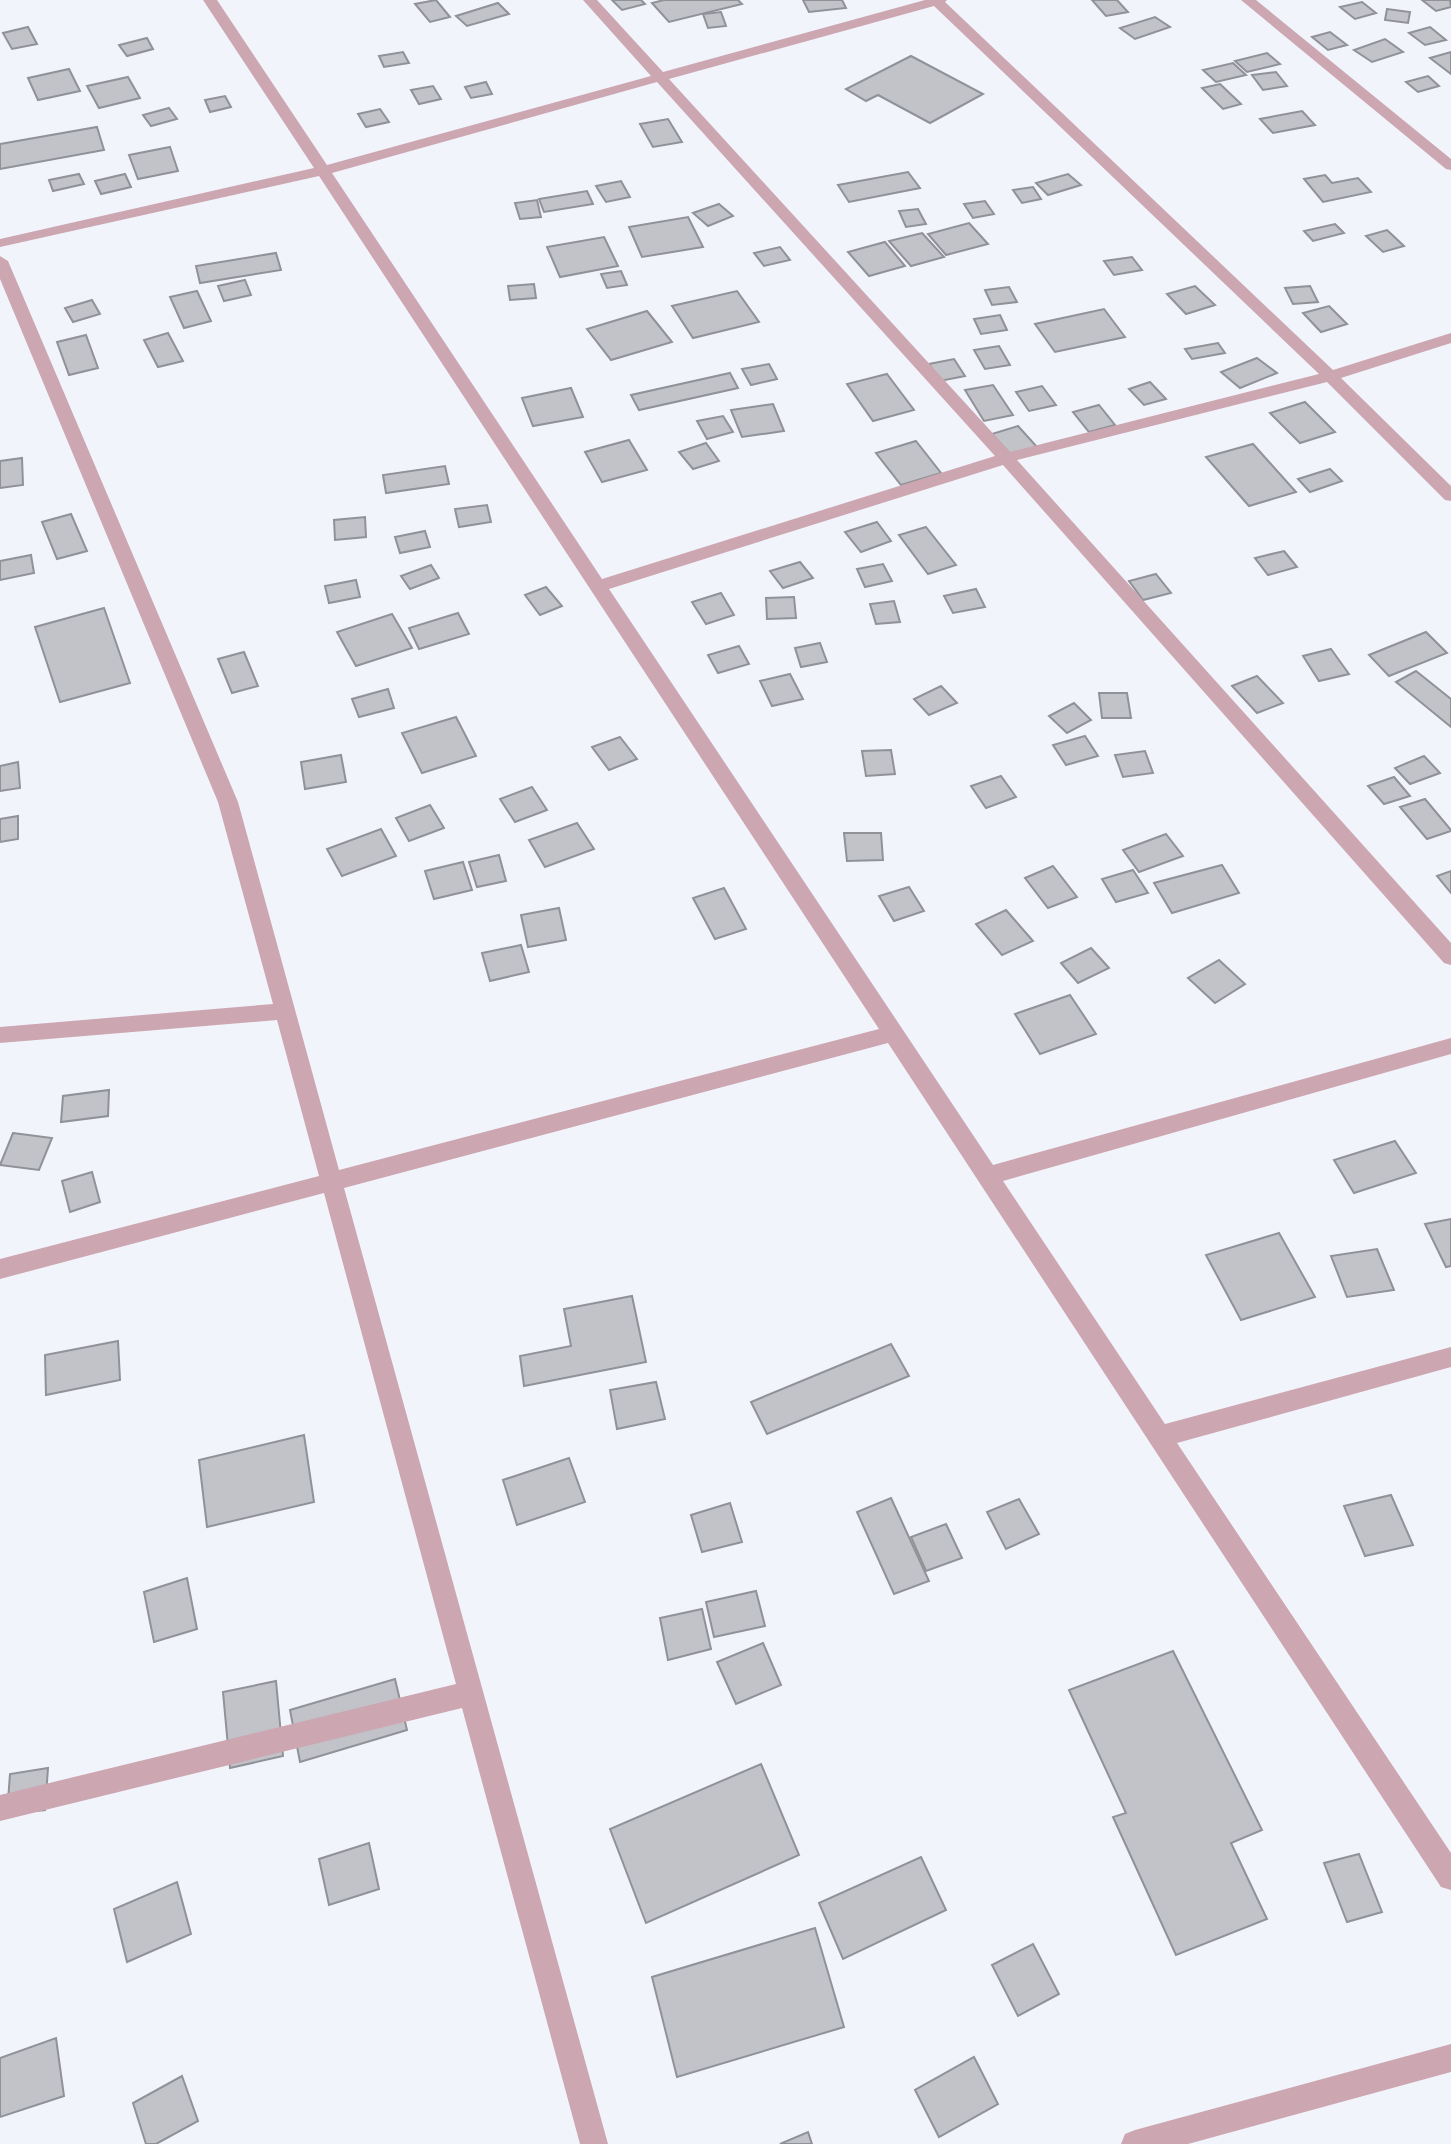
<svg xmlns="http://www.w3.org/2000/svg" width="1451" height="2144" font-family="Karla,sans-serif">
	<rect width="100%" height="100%" fill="#f2f4fb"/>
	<g fill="#c1c3c9" stroke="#909298" stroke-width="2">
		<polygon points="436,0 450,17 430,22 415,4"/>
		<polygon points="612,0 641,0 645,4 622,10"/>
		<polygon points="664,0 738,0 742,4 669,22 652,3"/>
		<polygon points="803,0 842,0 846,8 809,12"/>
		<polygon points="1092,0 1117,0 1128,12 1106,16"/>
		<polygon points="1422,0 1450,0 1451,7 1436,11"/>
		<polygon points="1362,2 1376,13 1355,19 1340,7"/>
		<polygon points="498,3 509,14 467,26 456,16"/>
		<polygon points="1387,9 1410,12 1408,23 1385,20"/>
		<polygon points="721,12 726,26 708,28 703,14"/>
		<polygon points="1155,17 1170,27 1135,39 1120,28"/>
		<polygon points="28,27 37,44 12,49 3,33"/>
		<polygon points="1430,27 1446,40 1425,45 1409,33"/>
		<polygon points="1330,32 1347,45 1328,50 1312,37"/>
		<polygon points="147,38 153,49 127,56 119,45"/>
		<polygon points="1385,39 1403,52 1372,62 1354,50"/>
		<polygon points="403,52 409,63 384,67 379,56"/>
		<polygon points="1451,52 1451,74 1430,58"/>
		<polygon points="1267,53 1280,64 1247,72 1235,61"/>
		<polygon points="911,56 983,94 930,123 878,95 866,101 846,89"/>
		<polygon points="1233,63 1246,75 1216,82 1203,70"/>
		<polygon points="69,69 80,91 38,100 28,78"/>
		<polygon points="1276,72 1287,86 1263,90 1252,75"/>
		<polygon points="1428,76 1439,86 1418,92 1406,82"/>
		<polygon points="128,77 140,98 99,108 87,86"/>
		<polygon points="486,82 492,94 471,98 465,87"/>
		<polygon points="1220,84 1241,104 1223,109 1202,88"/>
		<polygon points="433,86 441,99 419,104 411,90"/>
		<polygon points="225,96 231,107 210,112 205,100"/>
		<polygon points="169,108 177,119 151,126 143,115"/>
		<polygon points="380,109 389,122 366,127 358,114"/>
		<polygon points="1302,111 1315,125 1273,133 1260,119"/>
		<polygon points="668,119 682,142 653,147 640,124"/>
		<polygon points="97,127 104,150 0,169 0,144"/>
		<polygon points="170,147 178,171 138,179 129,155"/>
		<polygon points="908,172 920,188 849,202 838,185"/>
		<polygon points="79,174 84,184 53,191 49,180"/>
		<polygon points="125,174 131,187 101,194 95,181"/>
		<polygon points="1068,174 1081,185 1048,195 1036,183"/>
		<polygon points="1325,175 1332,183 1358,178 1371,192 1323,202 1304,179"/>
		<polygon points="621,181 630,197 606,202 596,186"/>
		<polygon points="1033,187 1041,199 1022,203 1013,190"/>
		<polygon points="587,191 593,204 544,212 539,199"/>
		<polygon points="537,200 541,217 520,219 515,203"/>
		<polygon points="985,201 994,214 973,218 964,204"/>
		<polygon points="719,204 733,216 708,226 693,213"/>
		<polygon points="918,209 926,224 906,227 899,211"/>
		<polygon points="688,217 703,247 642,257 629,227"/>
		<polygon points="969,223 988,244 946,255 928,234"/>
		<polygon points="1335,224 1344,233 1313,241 1304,231"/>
		<polygon points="1387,230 1404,246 1383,252 1366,236"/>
		<polygon points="922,233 944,257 911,266 889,241"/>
		<polygon points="604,237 618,266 560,277 547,247"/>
		<polygon points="885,242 905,266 869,276 848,252"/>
		<polygon points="780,247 790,260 764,266 754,253"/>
		<polygon points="276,253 281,270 200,283 196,266"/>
		<polygon points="1132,257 1142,270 1114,275 1104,261"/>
		<polygon points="621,271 627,285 607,288 601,274"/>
		<polygon points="245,280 251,295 224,301 218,286"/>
		<polygon points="534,284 536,298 510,300 508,286"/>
		<polygon points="1195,286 1215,305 1186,314 1167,294"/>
		<polygon points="1310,286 1318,302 1293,304 1285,288"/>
		<polygon points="1009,287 1017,302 992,305 985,290"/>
		<polygon points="197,291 211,321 184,328 170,297"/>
		<polygon points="737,291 759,322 693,338 672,306"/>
		<polygon points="92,300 100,314 73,322 65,308"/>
		<polygon points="1329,306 1347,324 1321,332 1303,313"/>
		<polygon points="1104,309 1125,337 1055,352 1035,324"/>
		<polygon points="647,311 672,342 611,360 587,329"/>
		<polygon points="1000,315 1007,330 981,334 974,319"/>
		<polygon points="168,333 183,361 158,367 144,340"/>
		<polygon points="86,335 98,368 69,375 57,342"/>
		<polygon points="1218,343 1225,353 1192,359 1185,349"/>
		<polygon points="999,346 1010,365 985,369 974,350"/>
		<polygon points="1257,358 1277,373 1240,388 1221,372"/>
		<polygon points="954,359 965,376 940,381 929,364"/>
		<polygon points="769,364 777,379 751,385 742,369"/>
		<polygon points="730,373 738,388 639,410 631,395"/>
		<polygon points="887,374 914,410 873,421 847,384"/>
		<polygon points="1150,382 1166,399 1144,405 1129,389"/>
		<polygon points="993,385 1013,415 984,421 965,390"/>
		<polygon points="1042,386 1056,405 1029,411 1016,392"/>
		<polygon points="571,388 583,417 533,426 522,398"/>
		<polygon points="1305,402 1335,432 1300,443 1270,413"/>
		<polygon points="773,404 784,431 742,437 731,410"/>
		<polygon points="1099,405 1115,425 1089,432 1073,412"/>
		<polygon points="723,416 733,432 707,439 697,421"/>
		<polygon points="1018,426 1037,447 1011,455 992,434"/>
		<polygon points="629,440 647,470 602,482 585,452"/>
		<polygon points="916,441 941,473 901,485 876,453"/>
		<polygon points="706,443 719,461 693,469 679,452"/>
		<polygon points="1253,444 1296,492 1249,506 1206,457"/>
		<polygon points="22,458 23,485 0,488 0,461"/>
		<polygon points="445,466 449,484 386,493 383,475"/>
		<polygon points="1330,469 1342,481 1310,492 1298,479"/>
		<polygon points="487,505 491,522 459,527 455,509"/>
		<polygon points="71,514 87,551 57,559 42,522"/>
		<polygon points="365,517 366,537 335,540 334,520"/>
		<polygon points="877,522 891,541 861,552 845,532"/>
		<polygon points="926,527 956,565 928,574 899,535"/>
		<polygon points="425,531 430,547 400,553 395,537"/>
		<polygon points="1284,551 1297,567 1268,575 1255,558"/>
		<polygon points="31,555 34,573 0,580 0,561"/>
		<polygon points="800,562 813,578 783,588 770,571"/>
		<polygon points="883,564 892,581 865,587 857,569"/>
		<polygon points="431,565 439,578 410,589 401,576"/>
		<polygon points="1156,574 1171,593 1143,600 1129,581"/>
		<polygon points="356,580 360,597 329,603 325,586"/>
		<polygon points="546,587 562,606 540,615 525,595"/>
		<polygon points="976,589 985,607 953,613 944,596"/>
		<polygon points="721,593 734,615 706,624 692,602"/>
		<polygon points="794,597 796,618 767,619 766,598"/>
		<polygon points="894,601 900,622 876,624 870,604"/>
		<polygon points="104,608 130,683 60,702 35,627"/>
		<polygon points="458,613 469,634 419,649 409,628"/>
		<polygon points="392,614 412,648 356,666 337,632"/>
		<polygon points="1426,632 1447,653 1389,676 1369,655"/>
		<polygon points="820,643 827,662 801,667 795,648"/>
		<polygon points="739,646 749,664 718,673 708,655"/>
		<polygon points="1331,649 1349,674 1319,681 1303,656"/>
		<polygon points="244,652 258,686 232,693 218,659"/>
		<polygon points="1416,671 1451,699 1451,727 1396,682"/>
		<polygon points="790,674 803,699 772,706 760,681"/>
		<polygon points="1257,676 1283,703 1257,713 1232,686"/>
		<polygon points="941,686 957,703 929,715 914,699"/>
		<polygon points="388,689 394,708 359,717 352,699"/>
		<polygon points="1099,693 1127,693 1131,718 1102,718"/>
		<polygon points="1074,703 1091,720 1067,733 1049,716"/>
		<polygon points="456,717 476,756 422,773 402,733"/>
		<polygon points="1085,736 1098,756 1066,765 1053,745"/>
		<polygon points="620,737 637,759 609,770 592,747"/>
		<polygon points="891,750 895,774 866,776 862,751"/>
		<polygon points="1145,751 1153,773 1123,777 1115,755"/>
		<polygon points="341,755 346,782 305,789 301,762"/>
		<polygon points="1424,756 1440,773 1410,784 1395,768"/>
		<polygon points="18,762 20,788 0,791 0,766"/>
		<polygon points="1001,776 1016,797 986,808 971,786"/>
		<polygon points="1394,777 1410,796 1384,804 1368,786"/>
		<polygon points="532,787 547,810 515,822 500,799"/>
		<polygon points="1425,799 1451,830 1451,831 1427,839 1400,807"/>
		<polygon points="430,805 444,828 409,841 396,818"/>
		<polygon points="18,816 18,839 0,842 0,819"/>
		<polygon points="577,823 594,849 545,867 529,840"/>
		<polygon points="381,829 396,856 342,876 327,849"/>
		<polygon points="844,833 881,833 883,860 847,861"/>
		<polygon points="1166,834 1183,856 1139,872 1123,850"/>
		<polygon points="499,855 506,881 477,887 469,862"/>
		<polygon points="463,862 472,890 434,899 425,871"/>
		<polygon points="1222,865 1239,893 1172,913 1154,883"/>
		<polygon points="1053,866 1077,897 1048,908 1025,878"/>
		<polygon points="1133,870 1148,893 1116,902 1102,879"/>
		<polygon points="1451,871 1451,893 1437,876"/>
		<polygon points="909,887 924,911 894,921 879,896"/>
		<polygon points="724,888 746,929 715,939 693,898"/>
		<polygon points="559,908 566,940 528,947 521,915"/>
		<polygon points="1006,910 1033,941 1002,955 976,924"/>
		<polygon points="521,945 529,972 490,981 482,953"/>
		<polygon points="1091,948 1109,968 1078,983 1061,963"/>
		<polygon points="1219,960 1245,984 1215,1003 1188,978"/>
		<polygon points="1070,995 1096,1034 1040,1054 1015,1014"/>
		<polygon points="109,1090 108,1116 61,1122 63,1096"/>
		<polygon points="13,1133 52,1138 39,1170 0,1165"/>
		<polygon points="1395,1141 1416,1173 1354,1193 1334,1160"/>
		<polygon points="92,1172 100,1202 70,1212 62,1181"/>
		<polygon points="1451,1219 1451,1266 1446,1267 1425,1224"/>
		<polygon points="1279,1233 1315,1297 1241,1320 1206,1255"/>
		<polygon points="1377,1249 1394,1290 1347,1297 1331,1256"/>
		<polygon points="632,1296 646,1362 524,1386 520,1356 571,1346 564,1309"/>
		<polygon points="118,1341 120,1380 46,1395 45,1355"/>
		<polygon points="891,1344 909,1376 767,1434 751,1402"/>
		<polygon points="656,1382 665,1419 617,1429 610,1390"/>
		<polygon points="304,1435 314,1502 207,1527 199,1460"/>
		<polygon points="569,1458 585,1502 517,1525 503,1480"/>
		<polygon points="1391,1495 1413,1545 1365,1556 1344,1506"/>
		<polygon points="891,1498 929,1581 894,1594 857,1512"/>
		<polygon points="1019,1499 1039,1534 1006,1549 987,1512"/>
		<polygon points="730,1503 742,1542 702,1552 691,1515"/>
		<polygon points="946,1524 962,1558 926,1571 911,1537"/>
		<polygon points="187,1578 197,1629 154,1642 144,1592"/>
		<polygon points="756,1591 765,1626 714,1637 706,1602"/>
		<polygon points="702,1609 711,1649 668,1660 660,1618"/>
		<polygon points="763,1643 781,1685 736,1704 717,1662"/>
		<polygon points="1173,1651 1262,1830 1231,1843 1267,1919 1176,1955 1113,1817 1126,1813 1069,1690"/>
		<polygon points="395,1679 407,1730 300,1762 290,1710"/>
		<polygon points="276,1681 283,1756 230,1768 223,1692"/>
		<polygon points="761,1764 799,1855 646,1923 610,1829"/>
		<polygon points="48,1768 45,1810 7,1814 10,1774"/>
		<polygon points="369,1843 379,1889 329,1905 319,1859"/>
		<polygon points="1359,1854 1382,1912 1347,1922 1324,1863"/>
		<polygon points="921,1857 946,1910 843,1959 819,1903"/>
		<polygon points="177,1882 191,1934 127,1962 114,1909"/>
		<polygon points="815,1928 844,2027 677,2077 652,1977"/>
		<polygon points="1033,1944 1059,1994 1018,2016 992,1965"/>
		<polygon points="56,2038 64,2096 0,2117 0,2058"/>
		<polygon points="974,2057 998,2104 939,2137 915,2090"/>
		<polygon points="182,2076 198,2121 156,2144 146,2144 133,2103"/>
		<polygon points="808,2132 812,2144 780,2144"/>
	</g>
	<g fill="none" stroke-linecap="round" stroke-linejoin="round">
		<g fill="#cca6b1" fill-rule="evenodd">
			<path d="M203,0H217L327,165L651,76L583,0H597L663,72L925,0H947L945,2L1333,370L1451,333V343L1341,378L1451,486V501L1445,500L1327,382L1017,460L1451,943V965L1444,963L1003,465L609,589L993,1165L1451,1038V1054L1003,1181L1165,1424L1451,1347V1367L1177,1443L1451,1853V1890L1441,1887L888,1043L344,1188L608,2144H580L462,1708L0,1821V1795L456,1684L324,1193L0,1279V1259L319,1176L277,1020L0,1043V1027L273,1004L218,802L0,279V256L8,261L238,802L339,1170L879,1029L319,176L0,247V239L314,168ZM934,6L1319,374L1010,452L669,79ZM657,82L995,456L602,579L332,173Z"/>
			<polygon points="1241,0 1256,0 1451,159 1451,170 1446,169"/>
			<polygon points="1451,2044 1451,2072 1188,2144 1121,2144 1125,2134 1135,2130"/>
		</g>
	</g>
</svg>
